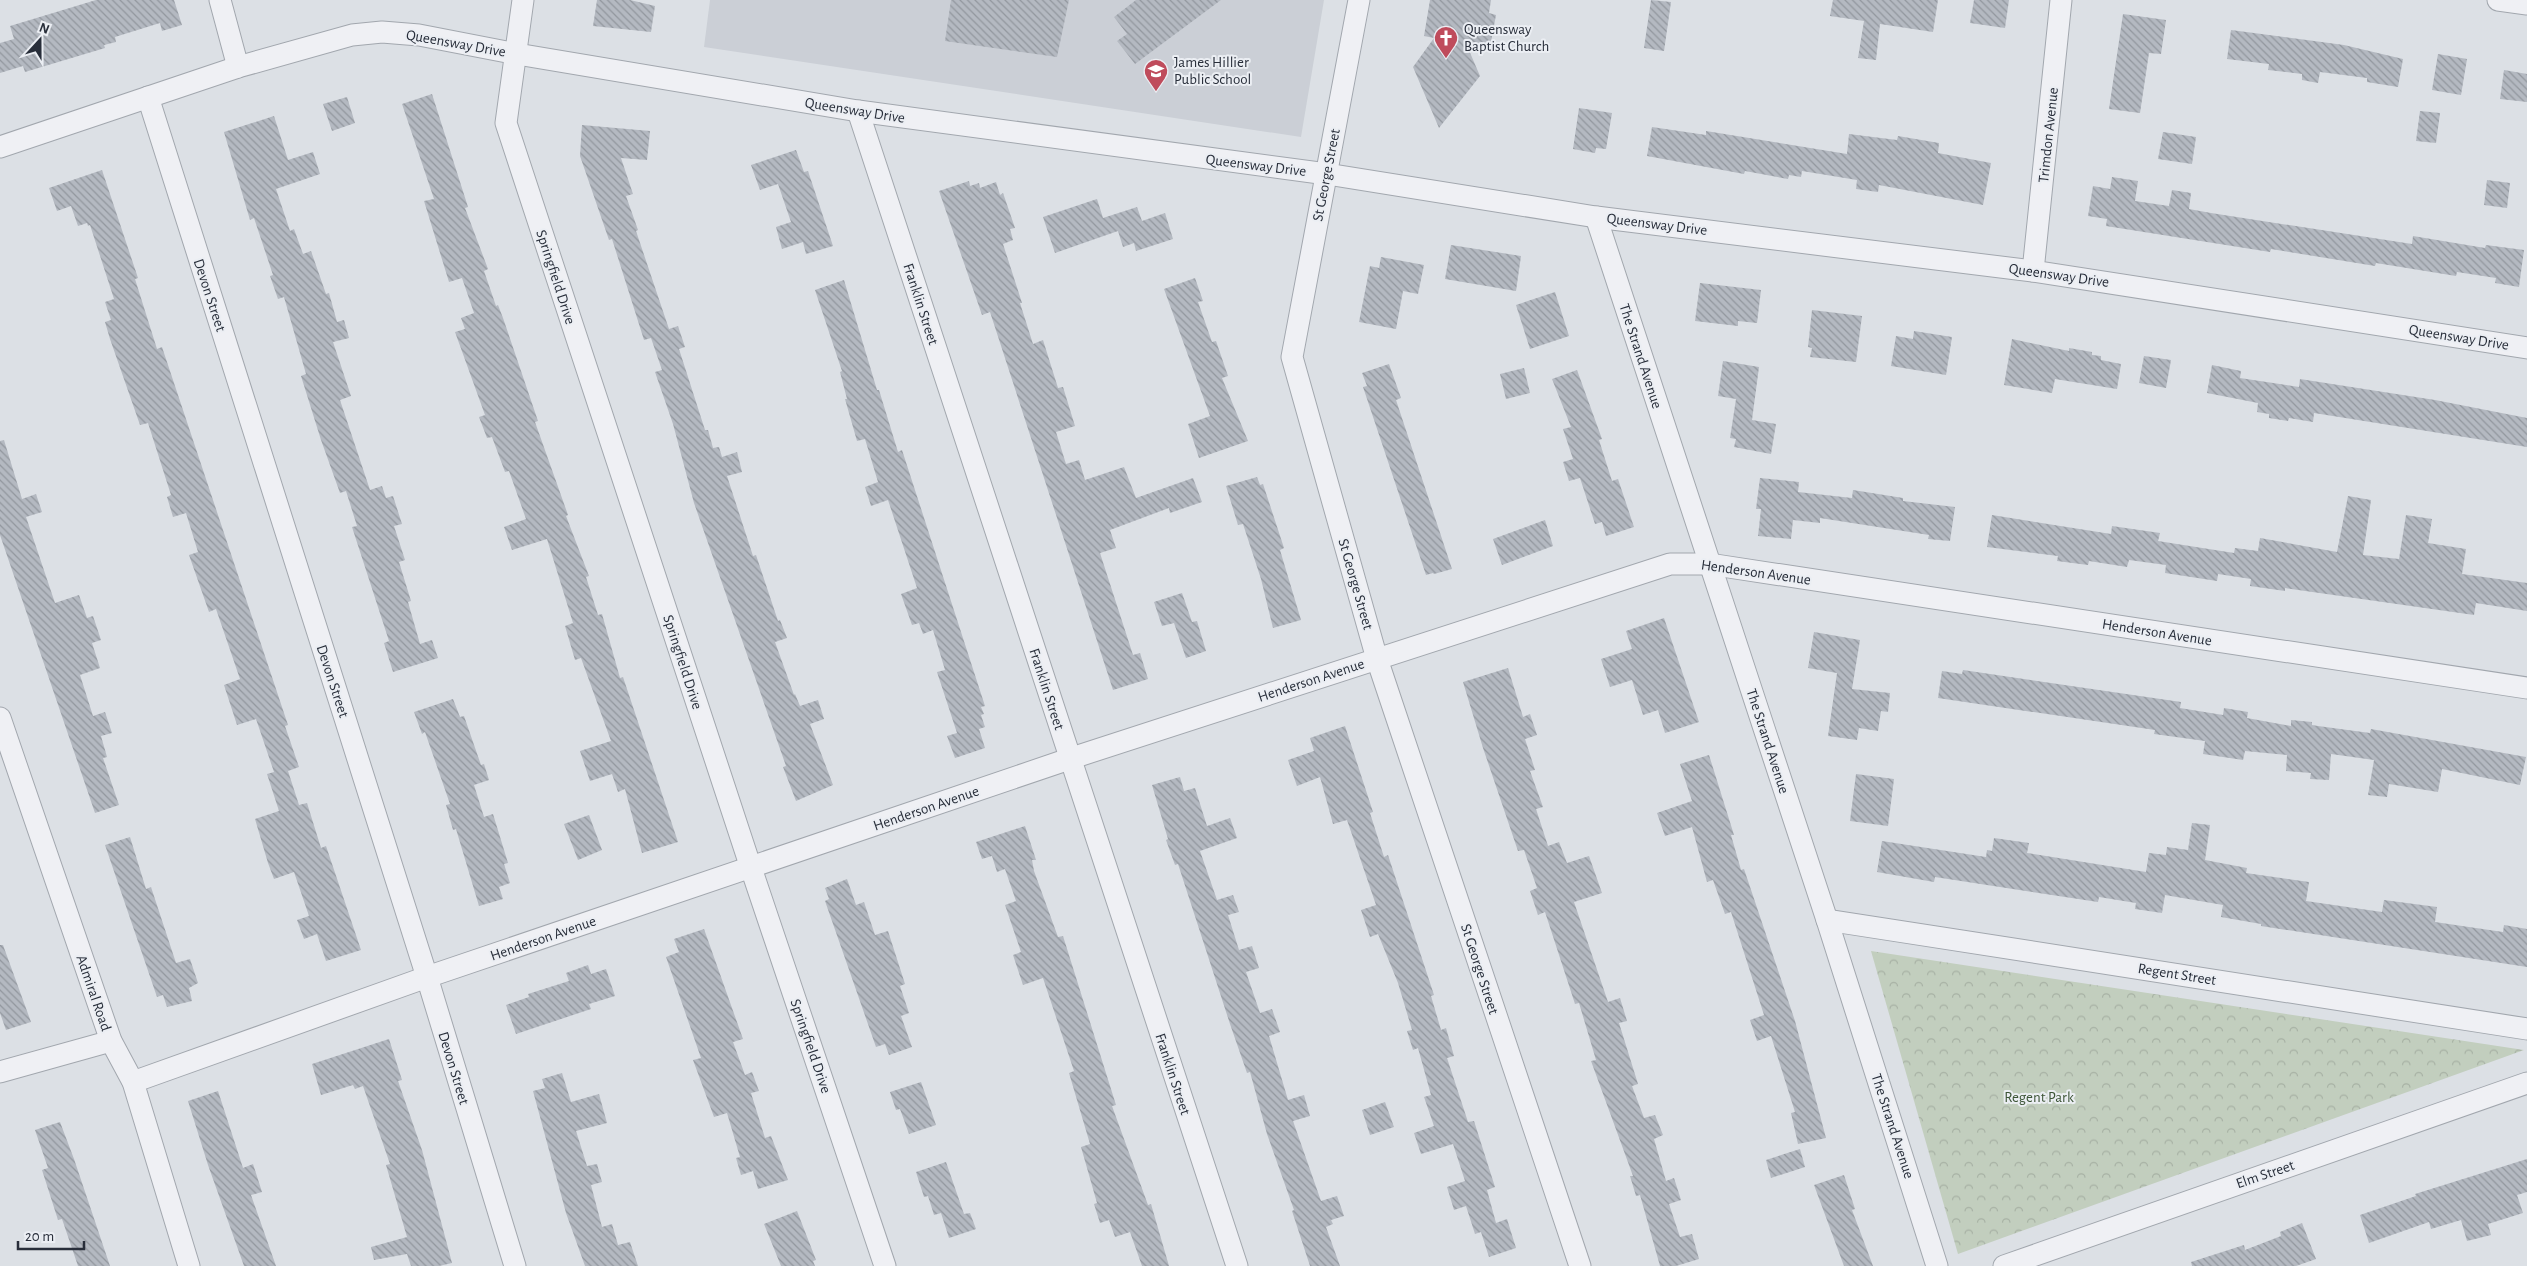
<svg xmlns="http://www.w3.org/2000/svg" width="2527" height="1266" font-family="'Alegreya Sans',sans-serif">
	<defs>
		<pattern id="forest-crowns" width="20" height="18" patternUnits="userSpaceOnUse" patternTransform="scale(1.25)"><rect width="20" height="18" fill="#c2cebe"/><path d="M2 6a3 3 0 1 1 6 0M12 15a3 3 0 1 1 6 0" fill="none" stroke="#a7b1a4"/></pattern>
		<pattern id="building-back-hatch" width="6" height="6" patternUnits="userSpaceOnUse" patternTransform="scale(1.25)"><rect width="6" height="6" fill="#b4b9c1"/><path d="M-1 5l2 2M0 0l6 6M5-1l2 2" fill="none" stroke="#92979e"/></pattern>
	</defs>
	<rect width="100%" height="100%" fill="#dce0e5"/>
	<polygon fill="#cbcfd6" points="710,0 1324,0 1301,137 704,47"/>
	<polygon fill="url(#forest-crowns)" points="1871,951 2524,1050 1958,1254"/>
	<g fill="url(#building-back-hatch)">
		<polygon points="96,0 174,0 182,25 162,31 160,23 115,37 116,42 104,45 105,48 25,72 23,66 0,73 0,43 14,39 10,26"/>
		<polygon points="597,0 630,0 655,6 651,32 593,26"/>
		<polygon points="951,0 1069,0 1057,57 945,41"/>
		<polygon points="1136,0 1221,0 1135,64 1117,41 1127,34 1114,17"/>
		<polygon points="1430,0 1491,0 1489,13 1496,15 1490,47 1465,41 1480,76 1439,128 1413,67 1434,38 1424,36"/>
		<polygon points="1651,0 1671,2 1664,51 1644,48"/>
		<polygon points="1833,0 1938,0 1933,32 1880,24 1876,60 1858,58 1864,21 1830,16"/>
		<polygon points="1974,0 2009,0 2005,28 1970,23"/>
		<polygon points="2123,14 2166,20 2161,54 2149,53 2140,113 2109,109"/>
		<polygon points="2231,30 2344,45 2403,59 2398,87 2367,82 2367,78 2320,72 2318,83 2302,80 2302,74 2268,70 2269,64 2227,59"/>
		<polygon points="2438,54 2467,59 2461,95 2432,90"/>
		<polygon points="2504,70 2527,74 2527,102 2500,99"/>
		<polygon points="432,94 468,207 465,208 488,269 484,271 496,306 498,305 503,318 538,421 535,422 568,515 566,516 589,576 586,577 598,615 602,614 620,678 623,677 678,842 642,853 625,789 618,792 612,774 590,781 580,751 611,741 581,658 575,660 565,626 573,623 547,539 512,550 504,527 526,519 509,471 505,472 492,437 487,438 479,417 485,415 455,332 465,329 461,318 474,313 462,278 449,282 424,201 434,199 402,104"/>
		<polygon points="347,97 355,123 332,131 323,104"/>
		<polygon points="1579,108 1612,113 1606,149 1596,148 1595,153 1573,149"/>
		<polygon points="2420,111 2440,113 2436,143 2416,141"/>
		<polygon points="274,116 288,160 313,152 320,174 276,189 290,231 294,229 303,254 311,251 326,294 329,293 337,322 344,320 349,338 333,342 351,396 340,400 370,490 382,486 386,498 393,496 402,524 394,526 405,560 399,562 411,601 408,602 420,644 432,640 438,658 393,672 384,643 389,641 352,527 357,526 346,491 340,493 321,440 301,376 306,374 284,297 278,299 270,276 273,275 254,218 250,220 224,132"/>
		<polygon points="582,125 650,131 647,160 621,158 633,194 626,196 638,230 636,231 669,329 678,326 685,347 679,349 705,430 708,430 713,448 719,447 722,457 737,452 742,472 727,476 753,556 756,555 778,621 780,620 787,638 775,642 794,695 795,694 800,706 818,700 824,719 810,724 833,785 796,801 783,767 786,766 694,503 673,424 655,372 662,370 651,338 644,340 612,239 609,240 580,156"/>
		<polygon points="1652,127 1706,135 1706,131 1847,154 1849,134 1897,140 1898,136 1939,143 1938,153 1991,163 1983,205 1879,185 1878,192 1856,189 1857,180 1802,171 1801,177 1789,175 1788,179 1745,171 1744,174 1647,156"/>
		<polygon points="2163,132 2196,137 2192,164 2158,159"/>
		<polygon points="796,150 804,172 808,171 833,246 806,254 803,242 782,249 776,227 791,222 778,184 760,190 751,165"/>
		<polygon points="102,170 138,278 135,279 157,349 162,347 288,725 285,726 299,767 288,771 299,805 307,803 321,848 326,846 361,950 326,961 317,934 304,939 297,920 309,916 294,872 274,879 268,863 255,819 279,811 267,774 274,772 256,719 237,725 224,685 240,679 216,609 209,612 189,555 198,552 186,513 173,517 167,497 171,495 148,423 140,425 110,339 105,322 111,320 105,302 114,299 90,225 88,226 87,223 78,226 71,206 57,211 49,188"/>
		<polygon points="2112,177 2138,181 2135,201 2169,206 2172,190 2191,193 2189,209 2211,213 2412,244 2413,236 2485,248 2486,245 2524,250 2519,287 2495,283 2496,278 2457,272 2456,276 2376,263 2375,266 2271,249 2270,252 2106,226 2107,219 2088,216 2093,186 2110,189"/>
		<polygon points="2487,180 2510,183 2507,208 2484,205"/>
		<polygon points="969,181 970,186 979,183 980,188 996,182 1000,195 1003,193 1015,228 1010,229 1013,240 1003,244 1022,303 1020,303 1033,344 1043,340 1058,388 1063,387 1075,426 1056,432 1066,464 1079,460 1085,480 1124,467 1136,498 1193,478 1202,502 1170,513 1169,508 1110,530 1116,548 1100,553 1133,655 1140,653 1148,679 1113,690 990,312 982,315 939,191"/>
		<polygon points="1097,199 1103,218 1137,207 1142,221 1165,213 1173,239 1136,251 1134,243 1123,247 1118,231 1055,253 1043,217"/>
		<polygon points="1451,245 1521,256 1516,291 1445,279"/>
		<polygon points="1381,257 1424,265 1418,294 1403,291 1396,329 1359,322 1370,266 1379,268"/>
		<polygon points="1195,278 1203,301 1198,302 1212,342 1216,341 1228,376 1222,378 1248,441 1199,458 1188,424 1210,416 1164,289"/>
		<polygon points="844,280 877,390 879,390 898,452 902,450 985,706 981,707 984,714 981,715 985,727 979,729 985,748 955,758 947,736 957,733 937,672 945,670 933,630 923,634 919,623 912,625 901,594 917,588 888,500 871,506 865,487 878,482 865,439 857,441 845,399 847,399 840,372 842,371 815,290"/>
		<polygon points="1700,283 1761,290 1757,323 1738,321 1738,326 1695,321"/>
		<polygon points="1555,292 1569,336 1530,349 1516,305"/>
		<polygon points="1812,310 1862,316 1856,362 1810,357 1812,348 1808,347"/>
		<polygon points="1914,331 1952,337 1946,375 1891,366 1896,336 1913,339"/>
		<polygon points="2012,339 2069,351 2069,348 2092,352 2092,355 2101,356 2101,360 2121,364 2117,389 2055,379 2052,393 2004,385"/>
		<polygon points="2144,356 2171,360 2166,388 2139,383"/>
		<polygon points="1723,361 1759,367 1752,420 1776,424 1771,454 1734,447 1736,439 1730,438 1736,399 1718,396"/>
		<polygon points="1389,364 1401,398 1396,400 1452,569 1434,574 1433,573 1426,575 1363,387 1367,386 1362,373"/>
		<polygon points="2212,365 2241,371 2240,378 2299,387 2300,379 2435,400 2527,418 2527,447 2314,413 2313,422 2289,418 2288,421 2269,418 2269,414 2257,412 2258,403 2207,393"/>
		<polygon points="1524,368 1530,393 1506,399 1500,374"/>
		<polygon points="1577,370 1602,439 1599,440 1612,481 1618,479 1634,527 1606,536 1602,522 1595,524 1580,478 1569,481 1563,462 1573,459 1563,429 1571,427 1552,379"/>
		<polygon points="4,440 22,499 36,494 42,512 26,517 55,603 79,595 87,618 93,616 101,640 92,643 100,668 80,675 93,716 105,712 112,733 101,736 107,757 103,758 119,805 95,813 0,535 0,441"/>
		<polygon points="1257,477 1260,485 1263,484 1284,548 1280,550 1301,620 1273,628 1261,579 1243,524 1238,525 1226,486"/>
		<polygon points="1760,478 1799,482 1798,492 1852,498 1853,490 1903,498 1903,501 1955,507 1950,541 1928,539 1929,535 1820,518 1820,523 1793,520 1791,539 1758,536 1761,509 1756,509"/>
		<polygon points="2348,496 2371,500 2363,555 2399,559 2406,515 2432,519 2428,543 2466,549 2462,574 2527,583 2527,611 2476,603 2474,615 2285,588 2285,591 2250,586 2251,579 2218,574 2217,581 2165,573 2166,565 2129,560 2127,567 2089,561 2088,565 2057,561 2058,556 1987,547 1992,515 2111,534 2112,526 2160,533 2158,541 2234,553 2235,548 2258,551 2260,538 2337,552"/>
		<polygon points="1545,520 1553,546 1502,565 1493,539"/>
		<polygon points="1182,593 1192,622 1197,621 1206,651 1186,658 1174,623 1162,626 1154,602"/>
		<polygon points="1664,618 1699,722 1665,733 1658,710 1643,715 1632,680 1610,687 1601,659 1632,649 1626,631"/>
		<polygon points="1814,632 1860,640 1852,689 1890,693 1888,712 1881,711 1878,731 1859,728 1857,740 1828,736 1837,673 1808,668"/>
		<polygon points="1508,668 1523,717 1530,714 1537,735 1525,739 1535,770 1530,771 1543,807 1536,809 1548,846 1559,842 1567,863 1589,856 1602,893 1574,902 1608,1002 1620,998 1627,1021 1619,1023 1638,1084 1632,1086 1644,1118 1655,1115 1663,1135 1654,1139 1666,1181 1674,1178 1681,1200 1669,1204 1680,1237 1692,1234 1699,1259 1676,1266 1660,1266 1640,1195 1636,1196 1630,1176 1633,1176 1591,1061 1596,1060 1579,1003 1575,1004 1545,912 1538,915 1530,891 1537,888 1524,850 1518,851 1483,748 1463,682"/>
		<polygon points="1963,670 2181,702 2180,708 2223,715 2224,708 2248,712 2247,718 2291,726 2291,720 2312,722 2312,725 2318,726 2370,733 2371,729 2526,757 2520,785 2442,769 2438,792 2389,784 2387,797 2368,795 2374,760 2331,754 2329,780 2310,779 2311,773 2286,771 2287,755 2245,751 2243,760 2203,754 2205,741 2154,734 2155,730 1938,698 1942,671 1962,674"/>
		<polygon points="453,699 460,717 464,716 481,765 484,764 489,780 474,785 484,817 493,814 508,863 504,864 510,883 499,887 503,899 479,906 456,829 453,830 446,805 450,804 425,732 422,734 414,712"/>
		<polygon points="1345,726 1373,812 1370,813 1384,857 1388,855 1434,995 1431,996 1441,1030 1446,1028 1454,1056 1447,1058 1468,1122 1474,1121 1495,1187 1487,1190 1496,1223 1507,1219 1516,1248 1489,1257 1481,1232 1475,1234 1466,1206 1454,1210 1447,1187 1465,1181 1453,1144 1421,1154 1414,1133 1434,1126 1424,1097 1431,1095 1418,1048 1413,1050 1407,1031 1412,1030 1398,983 1378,934 1370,937 1361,910 1376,905 1347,820 1333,824 1320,777 1297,786 1288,760 1314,751 1310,738"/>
		<polygon points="1709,755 1734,835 1731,835 1741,870 1744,869 1795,1021 1826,1138 1798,1144 1791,1113 1795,1112 1771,1036 1757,1041 1750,1020 1764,1015 1731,912 1725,914 1713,880 1707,882 1692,827 1665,836 1657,813 1692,801 1680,764"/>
		<polygon points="1856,774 1894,779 1888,826 1850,821"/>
		<polygon points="1180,777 1184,791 1195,788 1207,826 1230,818 1237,838 1200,851 1217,900 1233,895 1239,912 1228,915 1239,950 1252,946 1259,968 1246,972 1260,1013 1272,1009 1280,1032 1269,1036 1288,1100 1304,1095 1310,1116 1293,1121 1321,1201 1337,1196 1344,1216 1331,1220 1333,1224 1326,1227 1340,1266 1310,1266 1292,1211 1294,1210 1267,1134 1250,1072 1247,1073 1230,1024 1178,864 1175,865 1166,840 1168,839 1152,785"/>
		<polygon points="589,815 602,850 578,860 564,824"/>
		<polygon points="2192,823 2210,825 2205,860 2247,868 2246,873 2309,882 2306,901 2382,912 2384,900 2437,907 2435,922 2503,932 2504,925 2527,929 2527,967 2261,926 2261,924 2221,917 2223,905 2165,895 2162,913 2135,909 2136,903 2099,897 2098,902 1935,877 1934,882 1877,872 1882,841 1986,857 1987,850 1992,851 1994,838 2029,843 2027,853 2146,872 2149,853 2166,855 2167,847 2188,850"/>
		<polygon points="1025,826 1036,860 1032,860 1034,871 1058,937 1063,936 1116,1105 1112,1106 1148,1205 1151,1204 1169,1266 1142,1266 1130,1232 1115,1237 1109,1220 1100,1223 1094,1204 1097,1203 1081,1147 1090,1144 1069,1073 1074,1071 1043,978 1023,985 1013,955 1021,952 1005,905 1016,901 1005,869 997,872 992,856 982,859 976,842"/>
		<polygon points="130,837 146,889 151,887 176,963 190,959 198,983 189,988 192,1001 167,1007 163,995 157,997 105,845"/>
		<polygon points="847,879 856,905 864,902 875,935 888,931 905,984 900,986 909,1013 901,1016 912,1047 889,1055 885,1044 876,1047 825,901 829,899 825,888"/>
		<polygon points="704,929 743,1039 733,1042 745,1075 752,1072 759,1091 751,1093 765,1138 771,1136 788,1180 758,1189 753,1171 741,1175 736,1158 740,1157 727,1113 714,1117 693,1060 701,1058 666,957 679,952 674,939"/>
		<polygon points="0,945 3,945 31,1022 6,1030 0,1013"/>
		<polygon points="588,965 591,974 606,969 615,996 589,1004 591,1009 516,1034 506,1005 529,997 528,994 569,981 566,973"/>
		<polygon points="389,1039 402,1080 398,1081 422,1150 452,1263 439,1266 411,1266 407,1254 374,1260 371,1247 407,1237 386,1165 390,1164 363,1086 355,1089 353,1085 321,1095 312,1064"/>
		<polygon points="562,1073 571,1102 599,1094 607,1123 576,1131 587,1166 597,1164 602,1182 591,1185 602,1227 612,1224 618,1245 630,1242 638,1266 585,1266 566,1213 533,1091 545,1088 542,1079"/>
		<polygon points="921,1082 936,1125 909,1134 900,1109 896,1110 890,1092"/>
		<polygon points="218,1091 243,1168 253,1164 262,1192 251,1195 276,1266 244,1266 208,1165 188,1101"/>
		<polygon points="1385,1102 1394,1127 1370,1135 1362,1110"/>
		<polygon points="60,1122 74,1159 110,1266 78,1266 62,1219 58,1220 42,1170 48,1168 35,1130"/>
		<polygon points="1800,1149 1805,1167 1771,1178 1766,1160"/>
		<polygon points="2527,1159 2527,1192 2517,1195 2523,1213 2488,1224 2491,1235 2467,1241 2461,1220 2431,1229 2429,1222 2369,1243 2360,1215 2416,1196 2415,1194"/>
		<polygon points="946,1162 964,1214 970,1213 976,1229 949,1238 941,1213 934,1215 928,1196 924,1197 916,1172"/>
		<polygon points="1844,1175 1855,1209 1852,1210 1873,1266 1844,1266 1814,1185"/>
		<polygon points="797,1211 816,1260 813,1261 815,1266 781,1266 764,1224"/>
		<polygon points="2302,1223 2316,1259 2296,1266 2192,1266 2191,1262 2244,1245 2245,1250 2281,1236 2280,1232"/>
	</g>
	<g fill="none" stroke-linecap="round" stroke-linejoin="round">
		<g stroke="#a2a7ae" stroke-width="23">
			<g id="street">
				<polyline points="220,0 238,67"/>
				<polyline points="523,0 506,123 751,868 885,1266"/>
				<polyline points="1359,0 1292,357 1377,659 1580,1266"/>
				<polyline points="2498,0 2527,4"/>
				<polyline points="148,97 427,977 515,1266"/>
				<polyline points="858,111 1237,1266"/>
				<polyline points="0,147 238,67 352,35 382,32 419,35 517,54 858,111 1327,174 1596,217 2033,271 2527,348"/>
				<polyline points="1596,217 1827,920 1937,1266"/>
				<polyline points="2033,271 2061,0"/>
				<polyline points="0,718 111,1041 133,1082 189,1266"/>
				<polyline points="1827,920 2527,1029"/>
				<polyline points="0,1072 111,1041"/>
				<polyline points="133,1082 427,977 1069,759 1670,564 1709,564 2527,688"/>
				<polyline points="2004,1266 2527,1083"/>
			</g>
		</g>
		<use href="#street" stroke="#eff0f4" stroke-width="21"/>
	</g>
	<defs>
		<g id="church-pin" transform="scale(1.25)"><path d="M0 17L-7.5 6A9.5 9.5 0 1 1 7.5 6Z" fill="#bf4c5c" stroke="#ebeef3"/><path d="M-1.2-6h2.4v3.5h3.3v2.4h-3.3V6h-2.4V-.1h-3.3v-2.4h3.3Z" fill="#fff"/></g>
		<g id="school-pin" transform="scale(1.25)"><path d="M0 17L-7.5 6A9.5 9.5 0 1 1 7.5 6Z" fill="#bf4c5c" stroke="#ebeef3"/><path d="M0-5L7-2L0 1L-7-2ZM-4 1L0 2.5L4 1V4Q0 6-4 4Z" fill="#fff"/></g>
	</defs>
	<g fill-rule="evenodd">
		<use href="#church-pin" x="1446" y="38"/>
		<use href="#school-pin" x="1156" y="71"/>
	</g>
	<g text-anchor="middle" stroke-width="4" stroke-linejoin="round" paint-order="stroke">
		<g font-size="15" fill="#282e3a" stroke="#ebeef3" text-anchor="start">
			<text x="1464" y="34">Queensway<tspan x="1464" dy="17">Baptist Church</tspan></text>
			<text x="1174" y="67">James Hillier<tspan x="1174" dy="17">Public School</tspan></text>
		</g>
		<g font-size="15" fill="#282e3a" stroke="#ebeef3">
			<text transform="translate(456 43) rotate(10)" y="5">Queensway Drive</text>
			<text transform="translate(855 110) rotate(9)" y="5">Queensway Drive</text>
			<text transform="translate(2048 135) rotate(-84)" y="5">Trimdon Avenue</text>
			<text transform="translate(1256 165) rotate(7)" y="5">Queensway Drive</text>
			<text transform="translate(1326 175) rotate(-79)" y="5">St George Street</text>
			<text transform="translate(1657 224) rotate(7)" y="5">Queensway Drive</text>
			<text transform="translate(2059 275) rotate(8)" y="5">Queensway Drive</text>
			<text transform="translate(556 277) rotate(72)" y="5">Springfield Drive</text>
			<text transform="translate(210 295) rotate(72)" y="5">Devon Street</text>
			<text transform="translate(921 304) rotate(72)" y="5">Franklin Street</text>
			<text transform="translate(2459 337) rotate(9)" y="5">Queensway Drive</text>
			<text transform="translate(1641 356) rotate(72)" y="5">The Strand Avenue</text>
			<text transform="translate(1756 572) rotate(8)" y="5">Henderson Avenue</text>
			<text transform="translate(1356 584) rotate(74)" y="5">St George Street</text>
			<text transform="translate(2157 632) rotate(9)" y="5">Henderson Avenue</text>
			<text transform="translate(683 662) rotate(72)" y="5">Springfield Drive</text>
			<text transform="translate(1311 680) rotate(-18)" y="5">Henderson Avenue</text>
			<text transform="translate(333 681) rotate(72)" y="5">Devon Street</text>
			<text transform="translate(1047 689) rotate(72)" y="5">Franklin Street</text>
			<text transform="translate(1768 741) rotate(72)" y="5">The Strand Avenue</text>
			<text transform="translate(926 808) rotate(-19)" y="5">Henderson Avenue</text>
			<text transform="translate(543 938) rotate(-19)" y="5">Henderson Avenue</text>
			<text transform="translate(1480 969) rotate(72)" y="5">St George Street</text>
			<text transform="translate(2177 974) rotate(9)" y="5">Regent Street</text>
			<text transform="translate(94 993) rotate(71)" y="5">Admiral Road</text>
			<text transform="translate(811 1046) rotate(71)" y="5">Springfield Drive</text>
			<text transform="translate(454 1068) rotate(73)" y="5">Devon Street</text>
			<text transform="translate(1173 1074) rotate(72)" y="5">Franklin Street</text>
			<text transform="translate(1893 1126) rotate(72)" y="5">The Strand Avenue</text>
			<text transform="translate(2265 1174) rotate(-19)" y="5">Elm Street</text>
		</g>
		<g font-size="15" fill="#3c5436" stroke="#ebeef3">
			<text x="2039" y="1102">Regent Park</text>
		</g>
	</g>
	<g transform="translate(40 40) rotate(21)" stroke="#ebeef3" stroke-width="4" paint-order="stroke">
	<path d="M0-4L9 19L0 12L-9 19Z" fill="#282e3a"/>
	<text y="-8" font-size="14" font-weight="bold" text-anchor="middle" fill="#282e3a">N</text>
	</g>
	<path d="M18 1241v8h66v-8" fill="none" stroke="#282e3a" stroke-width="2.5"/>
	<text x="25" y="1241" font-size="15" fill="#282e3a" stroke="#ebeef3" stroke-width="4" paint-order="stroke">20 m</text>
</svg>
